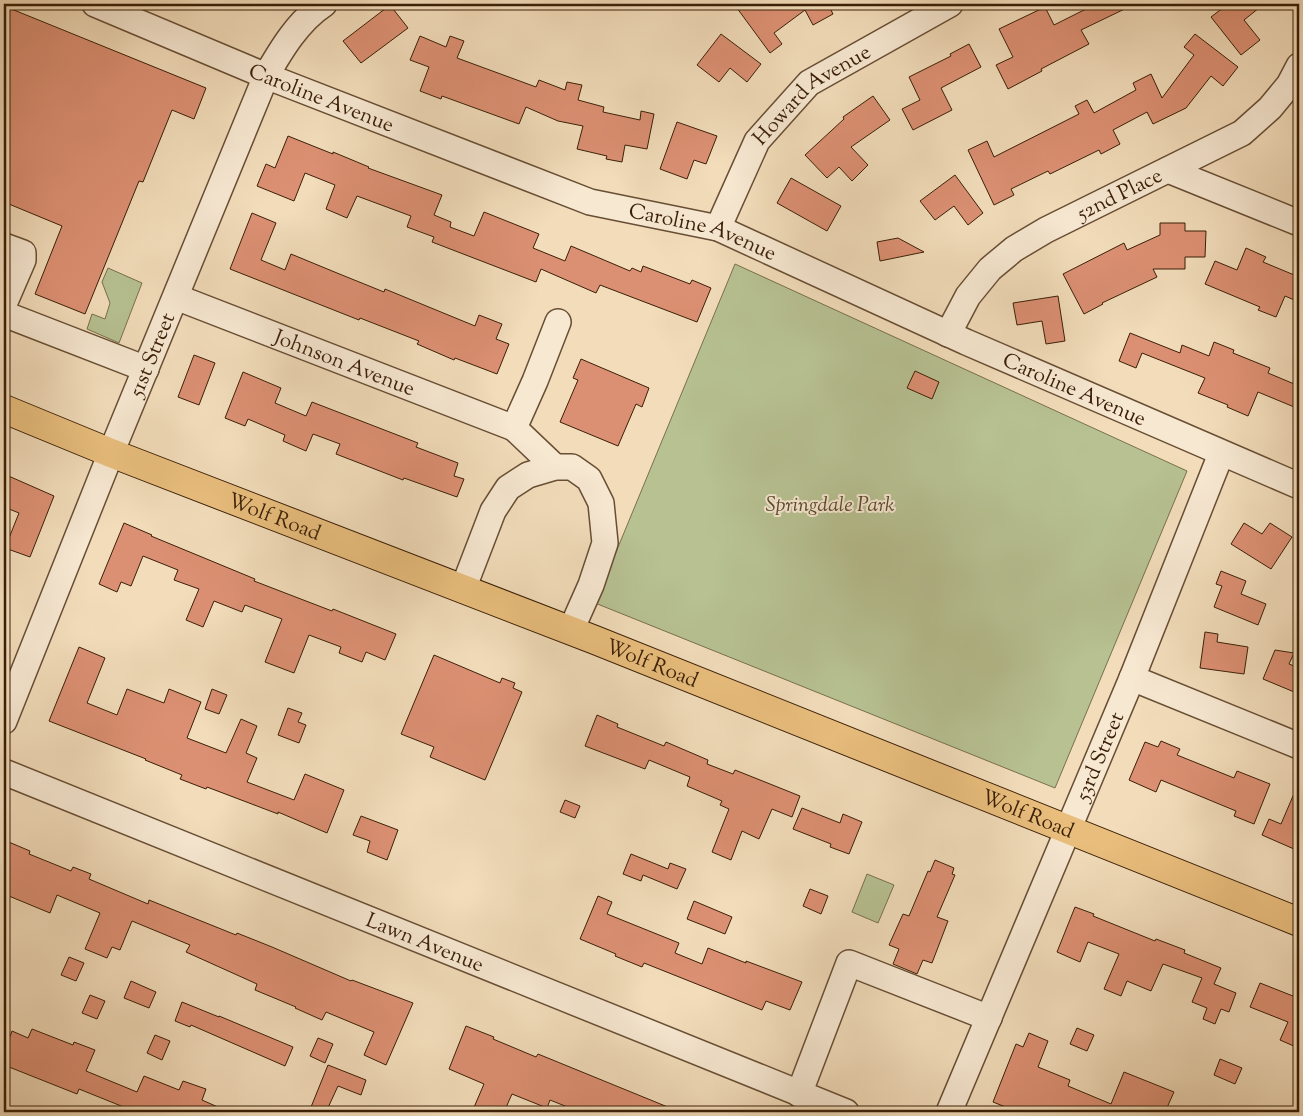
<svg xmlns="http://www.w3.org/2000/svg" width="1303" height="1116" font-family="'Sorts Mill Goudy',serif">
	<rect width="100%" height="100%" fill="#f2dcba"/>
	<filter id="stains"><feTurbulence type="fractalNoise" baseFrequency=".004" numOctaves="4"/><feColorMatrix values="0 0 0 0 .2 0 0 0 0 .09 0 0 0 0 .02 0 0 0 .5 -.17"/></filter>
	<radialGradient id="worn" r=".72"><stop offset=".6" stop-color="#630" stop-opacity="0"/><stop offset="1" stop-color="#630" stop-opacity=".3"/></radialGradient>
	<g fill="#b7c192" stroke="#78704c">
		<polygon points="735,264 1187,471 1055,788 595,603"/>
		<polygon points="108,268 142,283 119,343 87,329 92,314 105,319 110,303 102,282"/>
		<polygon points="867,874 894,885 878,923 852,912"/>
	</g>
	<g fill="#dc9073" stroke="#3a1f07">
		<polygon points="734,4 828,4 833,14 813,25 805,10 774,33 782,44 770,53"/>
		<polygon points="1096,4 1135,4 1081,30 1089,44 1041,69 1042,71 1008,89 996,65 1013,57 999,29 1045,7 1054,25"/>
		<polygon points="1228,4 1264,4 1244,20 1260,40 1241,55 1211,17"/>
		<polygon points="390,5 408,28 361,63 343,41"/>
		<polygon points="4,6 206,88 194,119 172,110 143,182 139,181 85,314 35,294 62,226 4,202"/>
		<polygon points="721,34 761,64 747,82 730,68 719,82 697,65"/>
		<polygon points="1195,34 1238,67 1223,86 1211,76 1186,108 1153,124 1147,112 1113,130 1120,144 1101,154 1099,150 1050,174 1048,171 1011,189 1014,195 994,205 968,150 987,141 994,157 1079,114 1075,106 1087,100 1094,113 1136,90 1133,83 1151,74 1162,98 1194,55 1184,47"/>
		<polygon points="420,36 446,47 450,36 464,41 457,58 536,87 539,80 565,90 567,82 582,85 578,100 604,107 603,112 640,120 641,111 654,114 647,149 625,145 622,162 606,159 607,156 577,149 583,126 558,121 526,107 519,124 442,96 441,99 420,91 429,67 410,60"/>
		<polygon points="969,44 981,67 941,88 952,110 913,130 902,109 920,100 909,77 951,56 950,54"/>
		<polygon points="873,96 890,120 851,147 868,165 852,181 839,167 827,178 805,155 844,119 843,117"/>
		<polygon points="677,122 717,136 706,164 694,160 687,179 660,169"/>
		<polygon points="288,136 333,154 333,152 369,167 368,168 442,195 434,215 451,222 450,227 474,236 484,212 539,234 533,248 565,261 571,246 630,271 632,268 641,272 643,266 690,284 692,280 711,288 697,322 600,285 596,293 541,269 536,282 432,242 434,237 407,227 411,216 357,196 347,218 326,209 335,185 305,173 294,201 257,186 266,164 275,168"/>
		<polygon points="955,175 983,213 968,225 954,206 935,220 920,201"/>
		<polygon points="791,178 841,206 827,231 777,203"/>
		<polygon points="252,213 276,223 261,260 285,270 291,254 337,273 384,292 385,289 475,326 479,315 502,324 496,339 509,344 497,374 455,358 454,360 417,344 419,341 360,318 359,320 230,269"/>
		<polygon points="1160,223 1185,223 1185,231 1206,231 1205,257 1185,257 1185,269 1153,269 1157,277 1102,303 1103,304 1084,314 1063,274 1124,243 1127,250 1160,235"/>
		<polygon points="898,238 924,252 880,261 877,242"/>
		<polygon points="1246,248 1266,257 1263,262 1299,277 1299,302 1285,296 1276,317 1258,310 1260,307 1205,284 1215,261 1237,270"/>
		<polygon points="1058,296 1065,341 1046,344 1042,321 1017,325 1013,303"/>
		<polygon points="1130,333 1180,353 1182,345 1209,356 1214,342 1234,350 1233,353 1270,368 1268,373 1299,386 1299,409 1258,392 1248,416 1227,407 1228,405 1198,393 1205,378 1142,353 1136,368 1119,361"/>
		<polygon points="194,355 215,363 199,405 178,397"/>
		<polygon points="581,359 649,388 642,407 636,404 618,446 560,422 578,380 573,378"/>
		<polygon points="915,371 939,382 932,399 907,388"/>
		<polygon points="243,372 281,388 275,403 306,416 312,402 418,443 416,447 458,463 454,476 464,479 457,497 404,478 403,480 336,454 340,444 313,434 306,451 283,441 285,435 248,419 245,426 225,418"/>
		<polygon points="4,474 54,496 30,557 5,548 19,513 4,507"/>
		<polygon points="124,523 152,535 151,536 255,579 254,581 332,611 333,609 396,634 385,660 366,652 362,662 339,653 341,647 309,635 294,673 265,662 282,619 245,605 242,612 214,601 203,627 186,620 199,589 174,580 178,570 143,556 131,586 121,582 117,592 99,584"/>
		<polygon points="1244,523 1262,534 1270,523 1292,537 1271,569 1231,544"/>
		<polygon points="1221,571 1246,581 1241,594 1266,604 1258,625 1214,607 1222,586 1216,584"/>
		<polygon points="1205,632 1218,634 1217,642 1248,647 1244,674 1200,668"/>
		<polygon points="79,647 105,658 87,703 117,715 127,689 164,703 169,689 201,702 187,738 226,753 241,719 257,726 246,753 257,758 247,782 294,800 305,774 344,790 327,833 278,812 278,814 207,787 206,789 180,779 182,775 145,760 146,759 49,721"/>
		<polygon points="1275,650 1294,653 1289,664 1299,668 1299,694 1263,679"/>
		<polygon points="434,655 500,683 502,678 515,683 513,688 522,692 485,780 430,757 434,747 401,734"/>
		<polygon points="212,689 227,695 219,714 205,709"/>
		<polygon points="288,708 302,713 298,722 306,725 299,743 278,735"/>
		<polygon points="597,715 618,724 617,727 664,746 666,742 708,760 707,764 733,774 735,770 800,796 792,817 772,809 759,839 742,831 731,860 712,852 729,809 720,805 722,801 687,786 690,777 649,760 645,769 585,746"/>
		<polygon points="1161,741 1180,749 1177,755 1234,778 1237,771 1270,784 1254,824 1234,816 1236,811 1161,780 1156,792 1129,780 1145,742 1158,747"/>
		<polygon points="1299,782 1299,838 1294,849 1262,835 1269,819 1281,824"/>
		<polygon points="565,800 580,806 575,818 560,812"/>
		<polygon points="802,808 840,823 843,814 862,822 849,854 830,847 831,844 793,829"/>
		<polygon points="361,816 398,830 387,860 367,852 370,841 353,835"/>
		<polygon points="4,840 30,851 29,854 71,871 73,867 91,874 89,879 148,904 149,900 236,935 237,933 272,947 351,981 352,980 413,1003 386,1065 364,1055 374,1032 326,1012 322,1020 295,1008 296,1007 255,990 257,984 186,952 190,945 132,921 120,950 112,947 107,958 85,949 100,913 57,895 50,913 4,894"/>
		<polygon points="631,854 668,869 670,863 686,869 677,889 643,875 641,881 623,874"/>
		<polygon points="935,860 954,868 952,874 955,875 937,917 948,921 932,963 923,960 917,974 893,964 899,949 889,945 903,914 909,916 928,871 930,872"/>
		<polygon points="810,889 828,896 821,914 803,906"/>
		<polygon points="598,896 612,902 607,914 679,943 675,953 702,964 708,948 746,963 746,961 802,982 790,1010 766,1001 762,1010 644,963 642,967 615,956 616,954 580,939"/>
		<polygon points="694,901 732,917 725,934 687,919"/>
		<polygon points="1075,907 1094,914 1093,916 1155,941 1156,939 1185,950 1184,953 1221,968 1214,984 1236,993 1229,1012 1221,1009 1215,1024 1203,1019 1207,1008 1192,1002 1202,978 1163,964 1151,991 1127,981 1121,996 1104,989 1119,954 1088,942 1080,962 1057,952"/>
		<polygon points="69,957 84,963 76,981 61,975"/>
		<polygon points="131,981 156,992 149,1008 124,998"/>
		<polygon points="1260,983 1298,998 1299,996 1299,1040 1296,1047 1280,1040 1288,1022 1250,1007"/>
		<polygon points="90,995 105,1001 97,1019 82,1013"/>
		<polygon points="182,1002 219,1017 219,1016 293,1047 285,1066 191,1025 190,1027 175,1021"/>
		<polygon points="466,1026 494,1037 493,1039 536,1057 538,1054 680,1112 580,1112 550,1100 547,1108 512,1094 504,1112 472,1112 484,1084 449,1069"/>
		<polygon points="1077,1028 1094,1035 1087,1051 1070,1044"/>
		<polygon points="32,1029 73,1045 74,1042 95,1050 86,1071 137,1092 144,1076 179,1090 183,1081 206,1089 202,1100 229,1112 136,1112 79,1089 77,1094 4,1065 4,1037 9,1039 12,1031 28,1038"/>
		<polygon points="1029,1033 1048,1041 1038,1067 1070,1080 1068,1086 1111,1104 1124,1072 1174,1092 1165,1112 1018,1112 993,1102 1016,1044 1023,1047"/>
		<polygon points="155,1035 170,1041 162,1060 147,1053"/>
		<polygon points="318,1038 333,1044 325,1063 310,1056"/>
		<polygon points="1220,1059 1242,1068 1235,1084 1214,1075"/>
		<polygon points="328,1065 366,1080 361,1095 338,1086 326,1112 309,1112"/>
	</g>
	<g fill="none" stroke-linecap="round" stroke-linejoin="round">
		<g stroke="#684e34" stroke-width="28">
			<g id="minor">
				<path id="s1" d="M95,4L266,76L590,202L718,228L966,342L1299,486"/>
				<polyline points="1168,170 1299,223"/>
				<path id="s2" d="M718,228L757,141L809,83L950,4"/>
				<polyline points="4,246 23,253 23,260 4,304"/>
				<path id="s3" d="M176,297L514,428L555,467"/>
				<polyline points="4,314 146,369"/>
				<path id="s4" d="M948,334L968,296L990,269L1014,249L1046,230L1242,133L1270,108L1289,85L1299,66"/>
				<polyline points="514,428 535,381 558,322"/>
				<polyline points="463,589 493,511 508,488 528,475 555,467 572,467 589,479 601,503 605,543 591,585 571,630"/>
				<polyline points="1132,678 1299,746"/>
				<path id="s5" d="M4,721L111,453L266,76C281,50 298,21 324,4"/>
				<path id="s6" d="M4,772L846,1112"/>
				<polyline points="799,1094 849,963 989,1018"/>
				<path id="s7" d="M949,1112L1132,678L1221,454"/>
			</g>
		</g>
		<g stroke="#3a1f07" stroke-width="30">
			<g id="major">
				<path id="s8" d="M4,409L111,453L595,640L1299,922"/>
			</g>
		</g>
		<use href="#minor" stroke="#f7e8d2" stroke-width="25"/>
		<use href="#major" stroke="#e9be7d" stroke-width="28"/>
	</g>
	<g text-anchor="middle" stroke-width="4" stroke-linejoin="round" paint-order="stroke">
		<g font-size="21" fill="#3a1f07" stroke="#f7e8d2">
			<text dy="7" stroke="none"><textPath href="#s1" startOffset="245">Caroline Avenue</textPath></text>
			<text dy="7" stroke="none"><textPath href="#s2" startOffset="168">Howard Avenue</textPath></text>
			<text dy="7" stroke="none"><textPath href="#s4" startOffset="228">52nd Place</textPath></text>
			<text dy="7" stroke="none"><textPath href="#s1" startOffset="650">Caroline Avenue</textPath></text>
			<text dy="7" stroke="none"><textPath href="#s5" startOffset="395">51st Street</textPath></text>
			<text dy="7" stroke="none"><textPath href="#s3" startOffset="181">Johnson Avenue</textPath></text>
			<text dy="7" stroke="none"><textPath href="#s1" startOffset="1055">Caroline Avenue</textPath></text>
			<text dy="7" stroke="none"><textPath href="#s8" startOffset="291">Wolf Road</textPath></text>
			<text dy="7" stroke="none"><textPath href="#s8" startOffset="696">Wolf Road</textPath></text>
			<text dy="7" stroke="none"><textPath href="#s7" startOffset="386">53rd Street</textPath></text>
			<text dy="7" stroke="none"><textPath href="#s8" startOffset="1101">Wolf Road</textPath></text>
			<text dy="7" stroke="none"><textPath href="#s6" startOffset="454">Lawn Avenue</textPath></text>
		</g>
		<g font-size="21" font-style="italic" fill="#59482a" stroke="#f7e8d2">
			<text x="830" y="511">Springdale Park</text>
		</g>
	</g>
	<rect width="1303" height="1116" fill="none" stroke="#f2dcba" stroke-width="20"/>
	<rect x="5" y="5" width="1293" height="1106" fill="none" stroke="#3a1f07" stroke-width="2.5"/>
	<rect x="10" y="10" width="1283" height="1096" fill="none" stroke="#3a1f07"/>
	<rect width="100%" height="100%" filter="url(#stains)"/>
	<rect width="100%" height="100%" fill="url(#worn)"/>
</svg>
